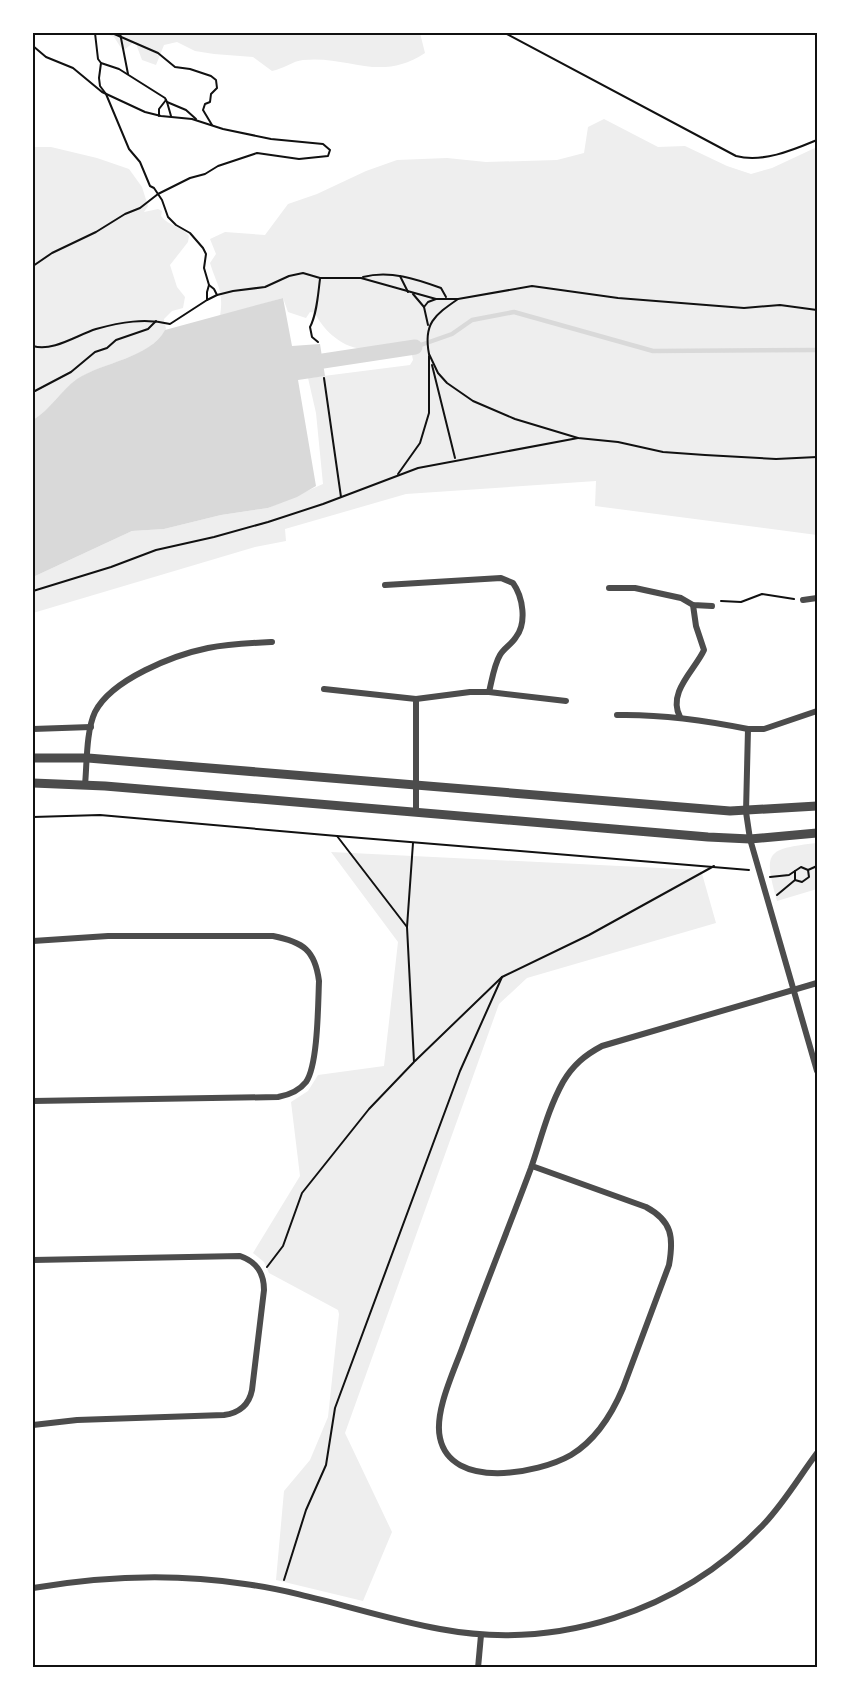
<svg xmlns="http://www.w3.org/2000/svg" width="850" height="1701" font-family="Karla,sans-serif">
	<rect width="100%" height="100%" fill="#fff"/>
	<g fill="#eee">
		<path d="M104,33H420L425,53C380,83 349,55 303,60C293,61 283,69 272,71L253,57L214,54L195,51L177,42L164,45L156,65L142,60L135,41L123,51L114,37Z"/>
		<path d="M604,119L658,147L685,146L727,166L751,174L772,168L817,147V535L595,506L596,481L406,494L285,529L286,541L255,547L33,613V577L132,531L164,529L221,515L268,508L323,484L316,413L308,378L410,365L413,360L411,350L406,351L403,347C392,345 380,349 369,349C346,351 324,332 315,313L310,312L306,318L288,312L283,298L220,316C224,290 217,286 210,263L216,254L210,239L225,232L265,235L288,204L317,194L366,171L397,160L447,158L486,162L557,160L584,153L588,127Z"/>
		<path d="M33,147H51L97,158L129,169L142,187L148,206L144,212L158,209L162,211L161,216C168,226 182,226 189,236L188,242L170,265L177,287L185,297L183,308L172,311L164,319L166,329C149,359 105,361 78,379C61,389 51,410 33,420Z"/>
		<path d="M817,843V889L777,901C763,851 766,849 817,843Z"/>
		<polygon points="331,852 701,870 716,923 527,978 499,1004 345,1433 392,1532 363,1601 276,1580 284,1491 310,1460 328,1417 339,1314 338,1310 269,1273 264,1262 253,1253 300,1176 291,1102 308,1091 318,1075 384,1066 398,942"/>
	</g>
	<path fill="#d9d9d9" d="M283,298L292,346L320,344L325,376L298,380L316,486L297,497L268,508L221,515L164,529L132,531L33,577V420C50,410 61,390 77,379C103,362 150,358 165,330Z"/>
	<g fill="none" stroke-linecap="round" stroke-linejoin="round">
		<polyline stroke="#d9d9d9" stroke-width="4.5" points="415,347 452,334 472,320 514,312 653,351 817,350"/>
		<polyline stroke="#d9d9d9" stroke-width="15" points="323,361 415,347"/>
		<g stroke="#111" stroke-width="2">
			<polyline points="95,33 98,59 101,63 119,69 165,98 167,102 186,110 196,119"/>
			<polyline points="112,33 158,53 175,67 190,69 211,76 216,80 217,88 211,94 210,102 205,104 203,110 212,125"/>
			<polyline points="120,33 128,74"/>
			<path d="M505,33L736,156C763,163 793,150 817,140"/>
			<polyline points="33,46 46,57 73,68 102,92 145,112 161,116 192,119 223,129 271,139 323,144 330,150 328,156 299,159 257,153 218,166 205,174 190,178 158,194 140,208 125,214 96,232 52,253 33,266"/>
			<polyline points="101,63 99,78 100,86 106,94 129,149 140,162 150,186 154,188 162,200 168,217 176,225 190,233 203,248 206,254 204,268 209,285 214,289 217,295"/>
			<polyline points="167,102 171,116"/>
			<polyline points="159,116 159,109 166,100"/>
			<polyline points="400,276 408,292"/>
			<path d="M363,277C390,270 416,279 441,288L446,297"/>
			<polyline points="413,294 424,307 428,325"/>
			<polyline points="207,300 207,292 209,285"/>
			<polyline points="424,307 428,302 436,299"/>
			<path d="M318,342L312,337L310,327C317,314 318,294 320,279"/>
			<path d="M33,346C53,352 77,335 96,329C121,322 145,318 170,324L207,300L217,295L233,291L265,287L289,276L303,273L320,278H361L436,299H458L532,286L618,298L744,308L780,305L817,310"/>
			<polyline points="429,354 438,373 447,383 473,401 515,419 578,438 618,442 663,452 705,455 776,459 817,457"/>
			<path d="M429,354C423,323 435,315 458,299"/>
			<polyline points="432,365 455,458"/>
			<polyline points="324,378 341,497"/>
			<polyline points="33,392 71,372 95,352 107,348 116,340 148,329 156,321"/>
			<polyline points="398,474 420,443 429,413 429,356"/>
			<polyline points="33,591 111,567 156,550 214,537 268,522 323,504 418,468 578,438"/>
			<polyline points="721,601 741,602 762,594 794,599"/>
			<polyline points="33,817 100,815 337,836 407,927 414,1062 369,1109 302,1193 283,1246 267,1267"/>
			<polyline points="337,836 749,870"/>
			<polyline points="795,871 795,880 802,882 809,877 808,870"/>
			<polyline points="770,877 789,875 801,867 808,870 817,866"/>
			<polyline points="777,895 795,880"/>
			<polyline points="407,927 413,843"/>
			<polyline points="415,1061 502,977 589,935 714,866"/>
			<polyline points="284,1580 306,1510 326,1465 335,1408 460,1071 502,977"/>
		</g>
		<g stroke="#4c4c4c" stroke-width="6">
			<path d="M385,585L501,578L513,583C523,597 527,623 516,637C512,644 504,648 500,655C494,665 492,680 489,692"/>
			<polyline points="609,588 635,588 681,598 693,605 712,606"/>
			<polyline points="803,600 817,598"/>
			<polyline points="324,689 416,699 470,692 489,692 566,701"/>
			<polyline points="817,711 764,729 748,729 746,812 750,839 817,1071"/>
			<path d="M617,715C661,714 704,720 748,729"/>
			<path d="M680,717C667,692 695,670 704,650L696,626L693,605"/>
			<polyline points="33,729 91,727"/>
			<path d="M85,785C87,764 86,731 95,712C112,679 174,655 208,648C229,644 251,643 272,642"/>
			<polyline points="416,812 416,699"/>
			<path d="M33,941L108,936H273C303,942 315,950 319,981C318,1005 318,1065 306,1082C299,1091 289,1095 278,1097L33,1101"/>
			<path d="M532,1166L646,1207C672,1221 674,1237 669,1265L623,1388C612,1414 596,1440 571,1455C538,1474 451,1490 440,1438C434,1412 454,1371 463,1346C485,1286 509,1227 531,1168C541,1139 548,1109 563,1082C573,1065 585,1055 602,1046L817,983"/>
			<path d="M33,1260L240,1256C257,1262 264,1273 264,1290L252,1390C249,1405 239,1413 224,1415L77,1420L33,1425"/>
			<path d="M33,1588C103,1576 174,1573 245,1584C311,1593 374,1617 440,1629C557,1651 680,1612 763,1525C784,1503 799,1477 817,1453"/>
			<polyline points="478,1668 481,1635"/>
		</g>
		<g stroke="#4c4c4c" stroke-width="9">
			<polyline points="33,758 88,758 730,811 817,806"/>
			<polyline points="33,783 105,786 708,837 750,839 817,833"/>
		</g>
	</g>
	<rect width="850" height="1701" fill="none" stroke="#ffffff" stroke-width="69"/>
	<rect x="34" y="34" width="782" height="1632" fill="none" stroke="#111" stroke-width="2"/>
</svg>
